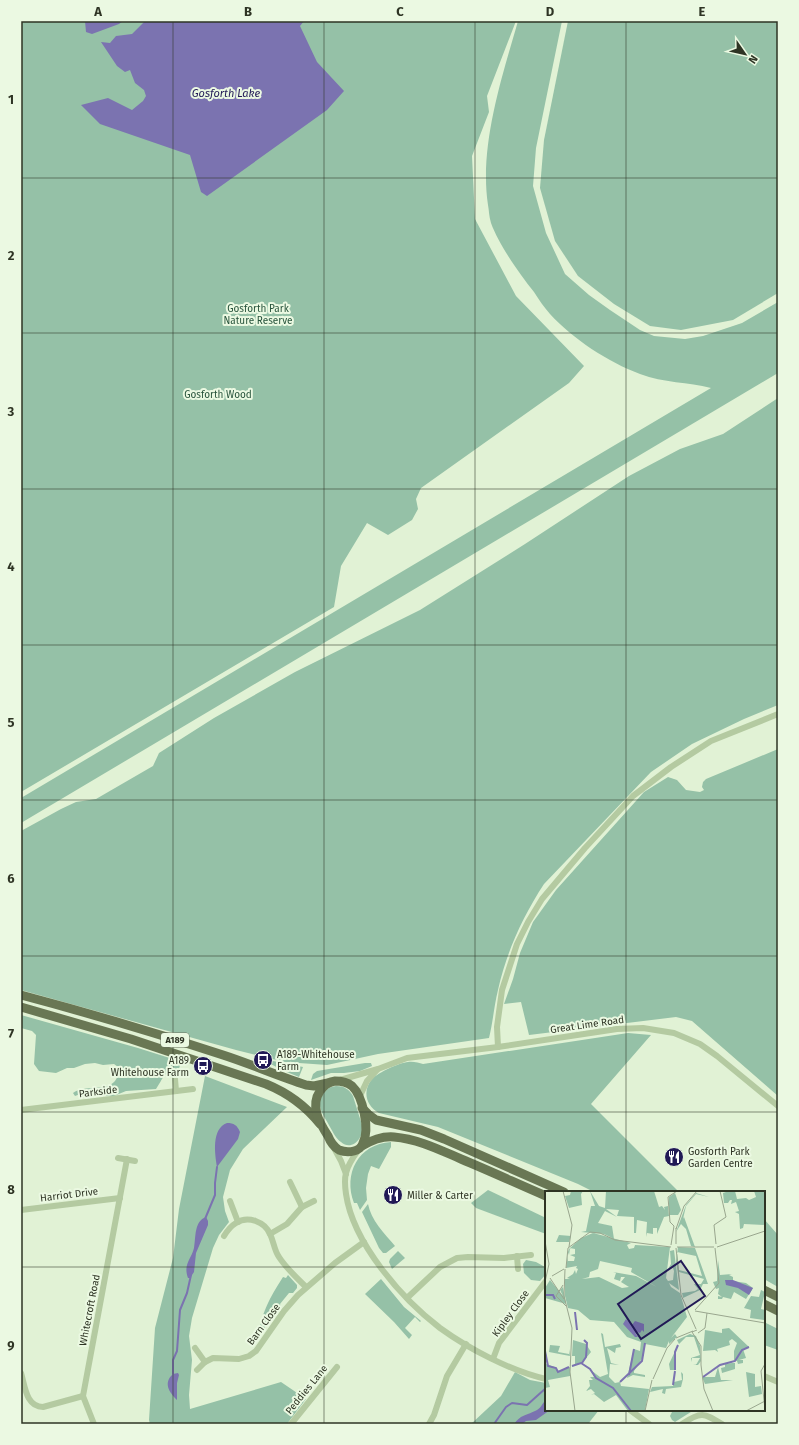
<svg xmlns="http://www.w3.org/2000/svg" width="799" height="1445" font-family="'Fira Sans',sans-serif">
	<rect width="100%" height="100%" fill="#e1f2d5"/>
	<g fill="#95c1a7">
		<polygon points="21,21 516,21 487,96 489,112 472,156 475,219 516,296 584,366 569,383 421,488 416,499 418,509 412,520 388,535 367,523 341,566 334,607 21,792"/>
		<path d="M518,21H562L536,148L533,186L546,233L565,274L589,295L610,310L640,330L654,336L685,339L703,336L742,323L778,302V373L21,823V798L711,388C688,382 664,383 640,374C608,362 573,339 550,314C544,307 539,300 534,292C519,273 499,245 491,223C489,217 489,210 488,205C479,146 502,77 518,21Z"/>
		<polygon points="568,21 778,21 778,293 733,320 681,330 650,326 614,304 578,276 555,241 540,188 544,140"/>
		<path d="M778,398V705L744,719L692,744L651,772L544,884C523,916 506,953 498,990C494,1006 493,1022 489,1038L378,1054L327,1065L285,1062L236,1050L21,990V831L61,809L76,802L96,799L153,766L159,753L214,718L295,672L420,610L525,544L629,476L680,449L723,434Z"/>
		<polygon points="778,749 778,1096 692,1021 676,1017 529,1035 521,1002 504,1004 513,979 520,953 533,922 556,890 644,792 668,777 677,780 686,790 700,792 704,790 702,787 703,782 706,779"/>
		<path d="M21,1015L138,1048L176,1060L180,1065L179,1069C162,1072 164,1078 156,1089L126,1091L114,1096H104L91,1090L75,1096L73,1093C85,1084 106,1092 115,1081C117,1078 119,1073 121,1069L114,1064L103,1065L95,1063L85,1064L74,1068H67L56,1073L39,1071L34,1064L36,1035L32,1031L21,1028Z"/>
		<path d="M628,1033L651,1035L591,1104L679,1192H594L578,1184L438,1127L379,1113C366,1106 362,1091 372,1079C379,1072 399,1063 408,1062C413,1061 419,1063 423,1064Z"/>
		<polygon points="268,1060 303,1067 299,1077 282,1070 267,1062"/>
		<polygon points="365,1063 371,1063 372,1066 360,1071 344,1073 331,1073 311,1080 313,1074 317,1071"/>
		<polygon points="205,1076 287,1107 243,1149 230,1170 223,1197 225,1211 229,1222 219,1235 213,1248 192,1318 189,1336 192,1360 189,1395 190,1409 281,1382 306,1399 287,1424 150,1424 149,1420 155,1328 173,1258 179,1209"/>
		<path d="M336,1086C344,1086 349,1089 353,1096L362,1125C365,1137 352,1152 341,1142C336,1139 333,1132 330,1127C325,1117 314,1104 323,1094C327,1089 329,1087 336,1086Z"/>
		<path d="M391,1142V1147L379,1169L371,1166L368,1174L366,1188L367,1200L360,1210L357,1203H354C343,1174 358,1144 391,1142Z"/>
		<polygon points="488,1190 546,1218 546,1234 476,1208 471,1203"/>
		<path d="M368,1204C371,1220 384,1233 395,1246L386,1253H383L379,1248L362,1212Z"/>
		<polygon points="764,1219 778,1235 778,1287 764,1279"/>
		<polygon points="398,1251 405,1258 392,1269 389,1262 390,1259"/>
		<polygon points="526,1260 536,1262 545,1267 546,1274 540,1281 531,1280 524,1273 523,1264"/>
		<path d="M288,1275L297,1285V1288L293,1293H289L280,1304L281,1307L276,1314H272L265,1326V1329L262,1334L260,1332C260,1314 274,1291 283,1277L286,1278Z"/>
		<polygon points="381,1279 404,1307 421,1321 420,1322 415,1317 405,1328 412,1335 409,1339 394,1322 365,1294"/>
		<polygon points="764,1322 778,1329 778,1350 764,1345"/>
		<polygon points="515,1372 530,1380 546,1383 546,1410 599,1410 588,1424 471,1424 501,1396"/>
		<polygon points="673,1410 694,1410 675,1422 672,1420 670,1416"/>
	</g>
	<g fill="#7b73b0">
		<polygon points="85,21 123,21 119,24 92,34 86,32"/>
		<polygon points="145,21 304,21 300,26 317,62 344,91 327,110 207,196 201,192 190,155 100,124 81,105 108,98 132,110 143,101 146,96 144,90 135,83 130,70 125,72 117,66 101,42 110,43 116,36 132,34"/>
		<path d="M227,1123C234,1123 237,1125 240,1132L238,1139L217,1167C215,1154 211,1129 227,1123Z"/>
		<path d="M206,1217L208,1221V1225L196,1253L194,1272L190,1278H188C183,1264 191,1260 194,1248C196,1237 194,1221 206,1217Z"/>
		<path d="M178,1373L179,1375L177,1383V1400C169,1392 163,1383 173,1374Z"/>
		<path d="M546,1400V1410H550L536,1420L526,1421L522,1424H514C522,1414 525,1416 535,1411C541,1409 542,1403 546,1400Z"/>
	</g>
	<g fill="none" stroke-linecap="round" stroke-linejoin="round">
		<g stroke="#7b73b0" stroke-width="2">
			<polyline points="205,1219 215,1195 215,1183 217,1167"/>
			<polyline points="173,1374 173,1360 177,1351 180,1310 187,1293 191,1275"/>
			<polyline points="494,1424 506,1407 512,1403 527,1405 546,1388"/>
		</g>
		<g stroke="#b4caa1" stroke-width="6">
			<polyline points="498,1047 497,1027 502,990 517,944 528,922 542,899 585,848 633,796 671,767 711,741 778,714"/>
			<polyline points="175,1079 176,1091"/>
			<polyline points="340,1080 378,1069 407,1058 498,1047 617,1029 643,1028 674,1033 700,1044 717,1056 778,1106"/>
			<polyline points="359,1098 367,1081 377,1070"/>
			<polyline points="21,1110 193,1089"/>
			<polyline points="334,1148 341,1161 346,1174"/>
			<path d="M359,1149C354,1156 348,1164 346,1173C344,1180 345,1187 346,1194C353,1243 402,1299 440,1328C469,1349 511,1371 546,1379"/>
			<polyline points="118,1158 135,1161"/>
			<polyline points="290,1182 302,1207"/>
			<polyline points="230,1201 238,1222"/>
			<polyline points="21,1210 120,1198"/>
			<polyline points="270,1234 287,1224 302,1207 314,1201"/>
			<path d="M224,1236C227,1231 231,1226 236,1223C248,1215 265,1222 270,1234C274,1242 274,1250 279,1257C286,1268 297,1278 306,1287"/>
			<polyline points="517,1256 518,1269"/>
			<polyline points="407,1298 440,1267 457,1258 468,1257 504,1258 531,1255"/>
			<polyline points="195,1348 205,1362"/>
			<polyline points="493,1359 499,1343 546,1281"/>
			<polyline points="197,1370 205,1362 213,1358 239,1359 249,1356 256,1351 284,1311 298,1295 335,1263 364,1242"/>
			<path d="M21,1373C25,1386 26,1407 43,1407L83,1396"/>
			<polyline points="764,1376 778,1382"/>
			<polyline points="630,1410 649,1424"/>
			<polyline points="94,1424 83,1396 127,1159"/>
			<polyline points="291,1424 337,1367"/>
			<polyline points="429,1424 434,1415 447,1376 466,1344"/>
			<path d="M682,1424C701,1411 704,1413 722,1424"/>
		</g>
		<g stroke="#697754" stroke-width="9">
			<path d="M21,995C89,1013 156,1033 223,1055C251,1064 278,1076 306,1085L314,1086L328,1083"/>
			<path d="M21,1007L131,1039L266,1084C288,1093 305,1105 320,1124"/>
			<path d="M335,1081C341,1081 347,1082 352,1086C363,1096 370,1130 363,1143C362,1147 358,1150 354,1151C350,1152 344,1152 339,1150C334,1147 330,1141 328,1136C319,1122 310,1106 320,1091C324,1085 328,1082 335,1081Z"/>
			<polyline points="362,1108 368,1114 376,1120 421,1130 444,1139 564,1192"/>
			<path d="M362,1146C372,1140 382,1136 394,1137C418,1139 440,1150 461,1159C490,1171 518,1184 546,1196"/>
			<polyline points="764,1290 778,1297"/>
			<polyline points="764,1304 778,1311"/>
		</g>
	</g>
	<path fill="none" stroke="#2e3424" stroke-width="1" stroke-opacity="0.55" d="M173,21V1424M324,21V1424M475,21V1424M626,21V1192M21,178H778M21,333H778M21,489H778M21,645H778M21,800H778M21,956H778M21,1112H778M21,1267H546M764,1267H778M626,1410V1424"/>
	<defs>
		<g id="bus-disc" transform="scale(1)"><circle r="9.5" fill="#211956" stroke="#ebf9e2"/><path d="M-5-6H5V4H4V6H2V4H-2V6H-4V4H-5ZM-3.5-4V0h7V-4ZM-3.5 1.2v1.5H-2V1.2ZM2 1.2v1.5H3.5V1.2Z" fill="#fff"/></g>
		<g id="restaurant-disc" transform="scale(1)"><circle r="9.5" fill="#211956" stroke="#ebf9e2"/><path d="M-5-6h1v4h1v-4h1v4h1v-4h1v5L-1.5 .5V6h-2V.5L-5-1ZM5-6V6H3V1.5H1.5Q1.5-4 5-6Z" fill="#fff"/></g>
	</defs>
	<g fill-rule="evenodd">
		<use href="#bus-disc" x="263" y="1060"/>
		<use href="#bus-disc" x="203" y="1066"/>
		<use href="#restaurant-disc" x="674" y="1157"/>
		<use href="#restaurant-disc" x="393" y="1195"/>
	</g>
	<g text-anchor="middle" stroke-width="4" stroke-linejoin="round" paint-order="stroke">
		<rect fill="#ebf9e2" stroke="#676f5d" stroke-width="1" x="161" y="1033" width="28" height="14" rx="3"/>
		<g font-size="9" font-weight="bold" fill="#2e3424">
			<text x="175" y="1043">A189</text>
		</g>
		<g font-size="10" fill="#27533b" stroke="#ebf9e2">
			<text x="258" y="312">Gosforth Park<tspan x="258" dy="12">Nature Reserve</tspan></text>
			<text x="218" y="398">Gosforth Wood</text>
		</g>
		<g font-size="10" fill="#2e3424" stroke="#ebf9e2">
			<text transform="translate(587 1024) rotate(-8)" y="4">Great Lime Road</text>
			<text transform="translate(98 1091) rotate(-7)" y="4">Parkside</text>
			<text transform="translate(69 1194) rotate(-7)" y="4">Harriot Drive</text>
			<text transform="translate(89 1310) rotate(-79)" y="4">Whitecroft Road</text>
			<text transform="translate(510 1313) rotate(-54)" y="4">Kipley Close</text>
			<text transform="translate(263 1324) rotate(-54)" y="4">Barn Close</text>
			<text transform="translate(306 1389) rotate(-51)" y="4">Peddies Lane</text>
		</g>
		<g font-size="10" fill="#2e3424" stroke="#ebf9e2" text-anchor="start">
			<text x="277" y="1058">A189-Whitehouse<tspan x="277" dy="12">Farm</tspan></text>
			<text x="189" y="1064" text-anchor="end">A189<tspan x="189" dy="12">Whitehouse Farm</tspan></text>
			<text x="688" y="1155">Gosforth Park<tspan x="688" dy="12">Garden Centre</tspan></text>
			<text x="407" y="1199">Miller &amp; Carter</text>
		</g>
		<g font-size="11" font-style="italic" fill="#211956" stroke="#ebf9e2">
			<text x="226" y="97">Gosforth Lake</text>
		</g>
	</g>
	<g transform="translate(545 1191)">
		<rect width="220" height="220" fill="#e1f2d5"/>
		<path d="M26,0H38L36,3L37,14L24,17L20,5L25,4ZM45,0L54,15L60,17L61,0H109L114,16L117,15L120,19L119,16L123,15L124,25L119,26L112,43V37H108V43L102,42L101,46L102,31L92,29L91,42H89V26L72,25L74,19L61,18L72,26L60,20L53,32L67,35L69,48L59,43L36,41L41,40L46,15H50ZM184,0H190L192,8L201,7L204,9L211,6L209,0H220V34L199,33L198,37L195,38L194,23L190,21L194,20L191,11L186,13L187,9H185L183,12H179L178,2ZM130,2L136,19L133,24H124V6ZM151,2L164,6L151,3L141,15L138,28L139,26L150,56L146,55L141,38L136,33L131,41L141,14ZM48,42L86,52L82,54L84,58L89,57L90,54L125,56L121,87L123,90L128,89L129,80L128,77L123,78L126,73L125,60L129,59L134,99L124,92L126,96L135,102L142,126L126,147L130,143L132,146L124,153V150L121,157L100,153L98,166L89,180V182L100,184V186L88,184L82,187L89,158L95,160L96,151L82,146L69,131L45,129L33,119L23,117L20,105V88H25L22,87L28,83L30,79L31,83L33,78L31,77L32,75L21,77L23,65V70H29L30,66L25,64L30,63V58L25,57L24,64L23,61L24,58L36,47ZM55,70L87,77L86,81L112,96L91,85L68,81L71,82L69,88L75,90L76,86H80L76,91L84,96L77,97L54,86L37,88L44,86L45,81L53,78ZM14,44L26,45L24,51H11ZM133,56L150,57L163,93H158L155,99L138,107L137,102L150,100L153,98L149,93H156L159,88L134,81V91L131,70ZM132,61L151,65L157,85L134,79ZM173,69L175,84L187,83L184,84L188,86V90L201,92L208,97L201,108L189,101L186,108L178,106L177,108H173V105L177,106L173,103L174,97L171,98L168,91L172,90ZM5,89L18,105L15,99L18,96L21,113L0,107V97ZM216,99L220,101L216,118L220,119L219,129L205,127L206,119L199,117L206,105L214,106ZM184,137L204,156L198,158L201,167L194,169H198V172L193,173L192,170L189,169V160L192,152L187,148L184,150L185,154L172,158L173,161L170,159L158,160L160,139L177,142V138ZM56,142L58,143L60,156L75,153L76,156L71,157L70,162L62,157L66,172L74,174L65,173L64,186L70,192L75,191L76,195L104,198L100,220H83L71,204L59,211L49,203L46,204L50,202L46,198L41,200L45,195L44,189H48L45,186H49L47,180L55,186L63,183ZM145,143L151,145L155,155L156,170L153,174L148,173L151,174L155,167H147V171L146,167L155,164L149,146H141L134,153L132,149ZM28,149L41,153L46,161L37,172L26,176L30,173V165H27ZM5,154L15,155L13,161L24,163V158L25,165L4,161ZM133,154L130,161L131,179H125L124,173ZM0,160L2,165L1,173L10,176L14,181L25,176V185L3,189L5,196L0,197ZM187,172H190V178L177,182L176,177L180,176V173ZM173,176L176,189H188L160,193L157,186H170ZM136,181L138,183V188L136,196L121,198L120,203L117,202L118,198L105,201L107,196L128,195L129,191L137,189ZM201,181L210,183V196L216,195L217,203L204,206Z" fill="#95c1a7" fill-rule="evenodd"/>
		<path d="M180,89H188L208,97L204,104L193,97L181,94ZM81,128L87,134L90,130L99,133V141L97,139L95,142L92,141L94,145L90,142L93,146H90L78,133Z" fill="#7b73b0"/>
		<path fill="none" stroke="#7b73b0" stroke-width="2" d="M0,104H8L10,108M30,121L32,139M0,160L3,175L11,177L13,181L24,176M37,172L41,166L42,152L39,149M27,175L36,172L45,178L51,187L68,197L86,220M130,179V161L133,154M84,184L89,158M158,186L175,174L190,170L197,159L204,156M75,191L97,170L100,152M128,194L130,180"/>
		<path fill="none" stroke="#99a68e" stroke-width="1" d="M18,0L27,34L24,56M131,38L139,15L152,0M0,50L4,73L0,91M131,53V37M171,53L169,34L181,26L175,0M126,54L129,35L125,31L123,6L132,0M132,56H169M172,56L220,40M131,57L136,104L151,138M21,77L23,57L45,41L55,42L70,49L126,56M20,78L19,105L27,137L25,181L30,220M7,85L19,78M5,87L19,108M18,94L11,105L21,115M150,119L174,92L170,57M150,120L220,132M152,139L147,141L156,155V174M153,142L160,137L162,122M131,147L148,140M220,173L216,180L220,219M156,174L159,198L168,220M108,188L122,157L130,148M100,220L107,189M201,220L220,210"/>
		<path fill="#211956" fill-opacity="0.15" stroke="#211956" stroke-width="2" d="M136,70L160,105L96,148L73,113Z"/>
		<rect width="220" height="220" fill="none" stroke="#2e3424" stroke-width="2"/>
	</g>
	<rect width="799" height="1445" fill="none" stroke="#ebf9e2" stroke-width="44"/>
	<g transform="translate(745 54) rotate(124)" stroke="#ebf9e2" stroke-width="3" paint-order="stroke">
	<path d="M0-3L7 15L0 10L-7 15Z" fill="#2e3424"/>
	<text y="-6" font-size="11" font-weight="bold" text-anchor="middle" fill="#2e3424">N</text>
	</g>
	<rect x="22" y="22" width="755" height="1401" fill="none" stroke="#2e3424" stroke-width="1.5"/>
	<g font-size="13" text-anchor="middle" font-weight="bold" fill="#2e3424">
		<text x="98" y="16">A</text>
		<text x="248" y="16">B</text>
		<text x="400" y="16">C</text>
		<text x="550" y="16">D</text>
		<text x="702" y="16">E</text>
		<text x="11" y="104">1</text>
		<text x="11" y="260">2</text>
		<text x="11" y="416">3</text>
		<text x="11" y="571">4</text>
		<text x="11" y="727">5</text>
		<text x="11" y="883">6</text>
		<text x="11" y="1038">7</text>
		<text x="11" y="1194">8</text>
		<text x="11" y="1350">9</text>
	</g>
</svg>
